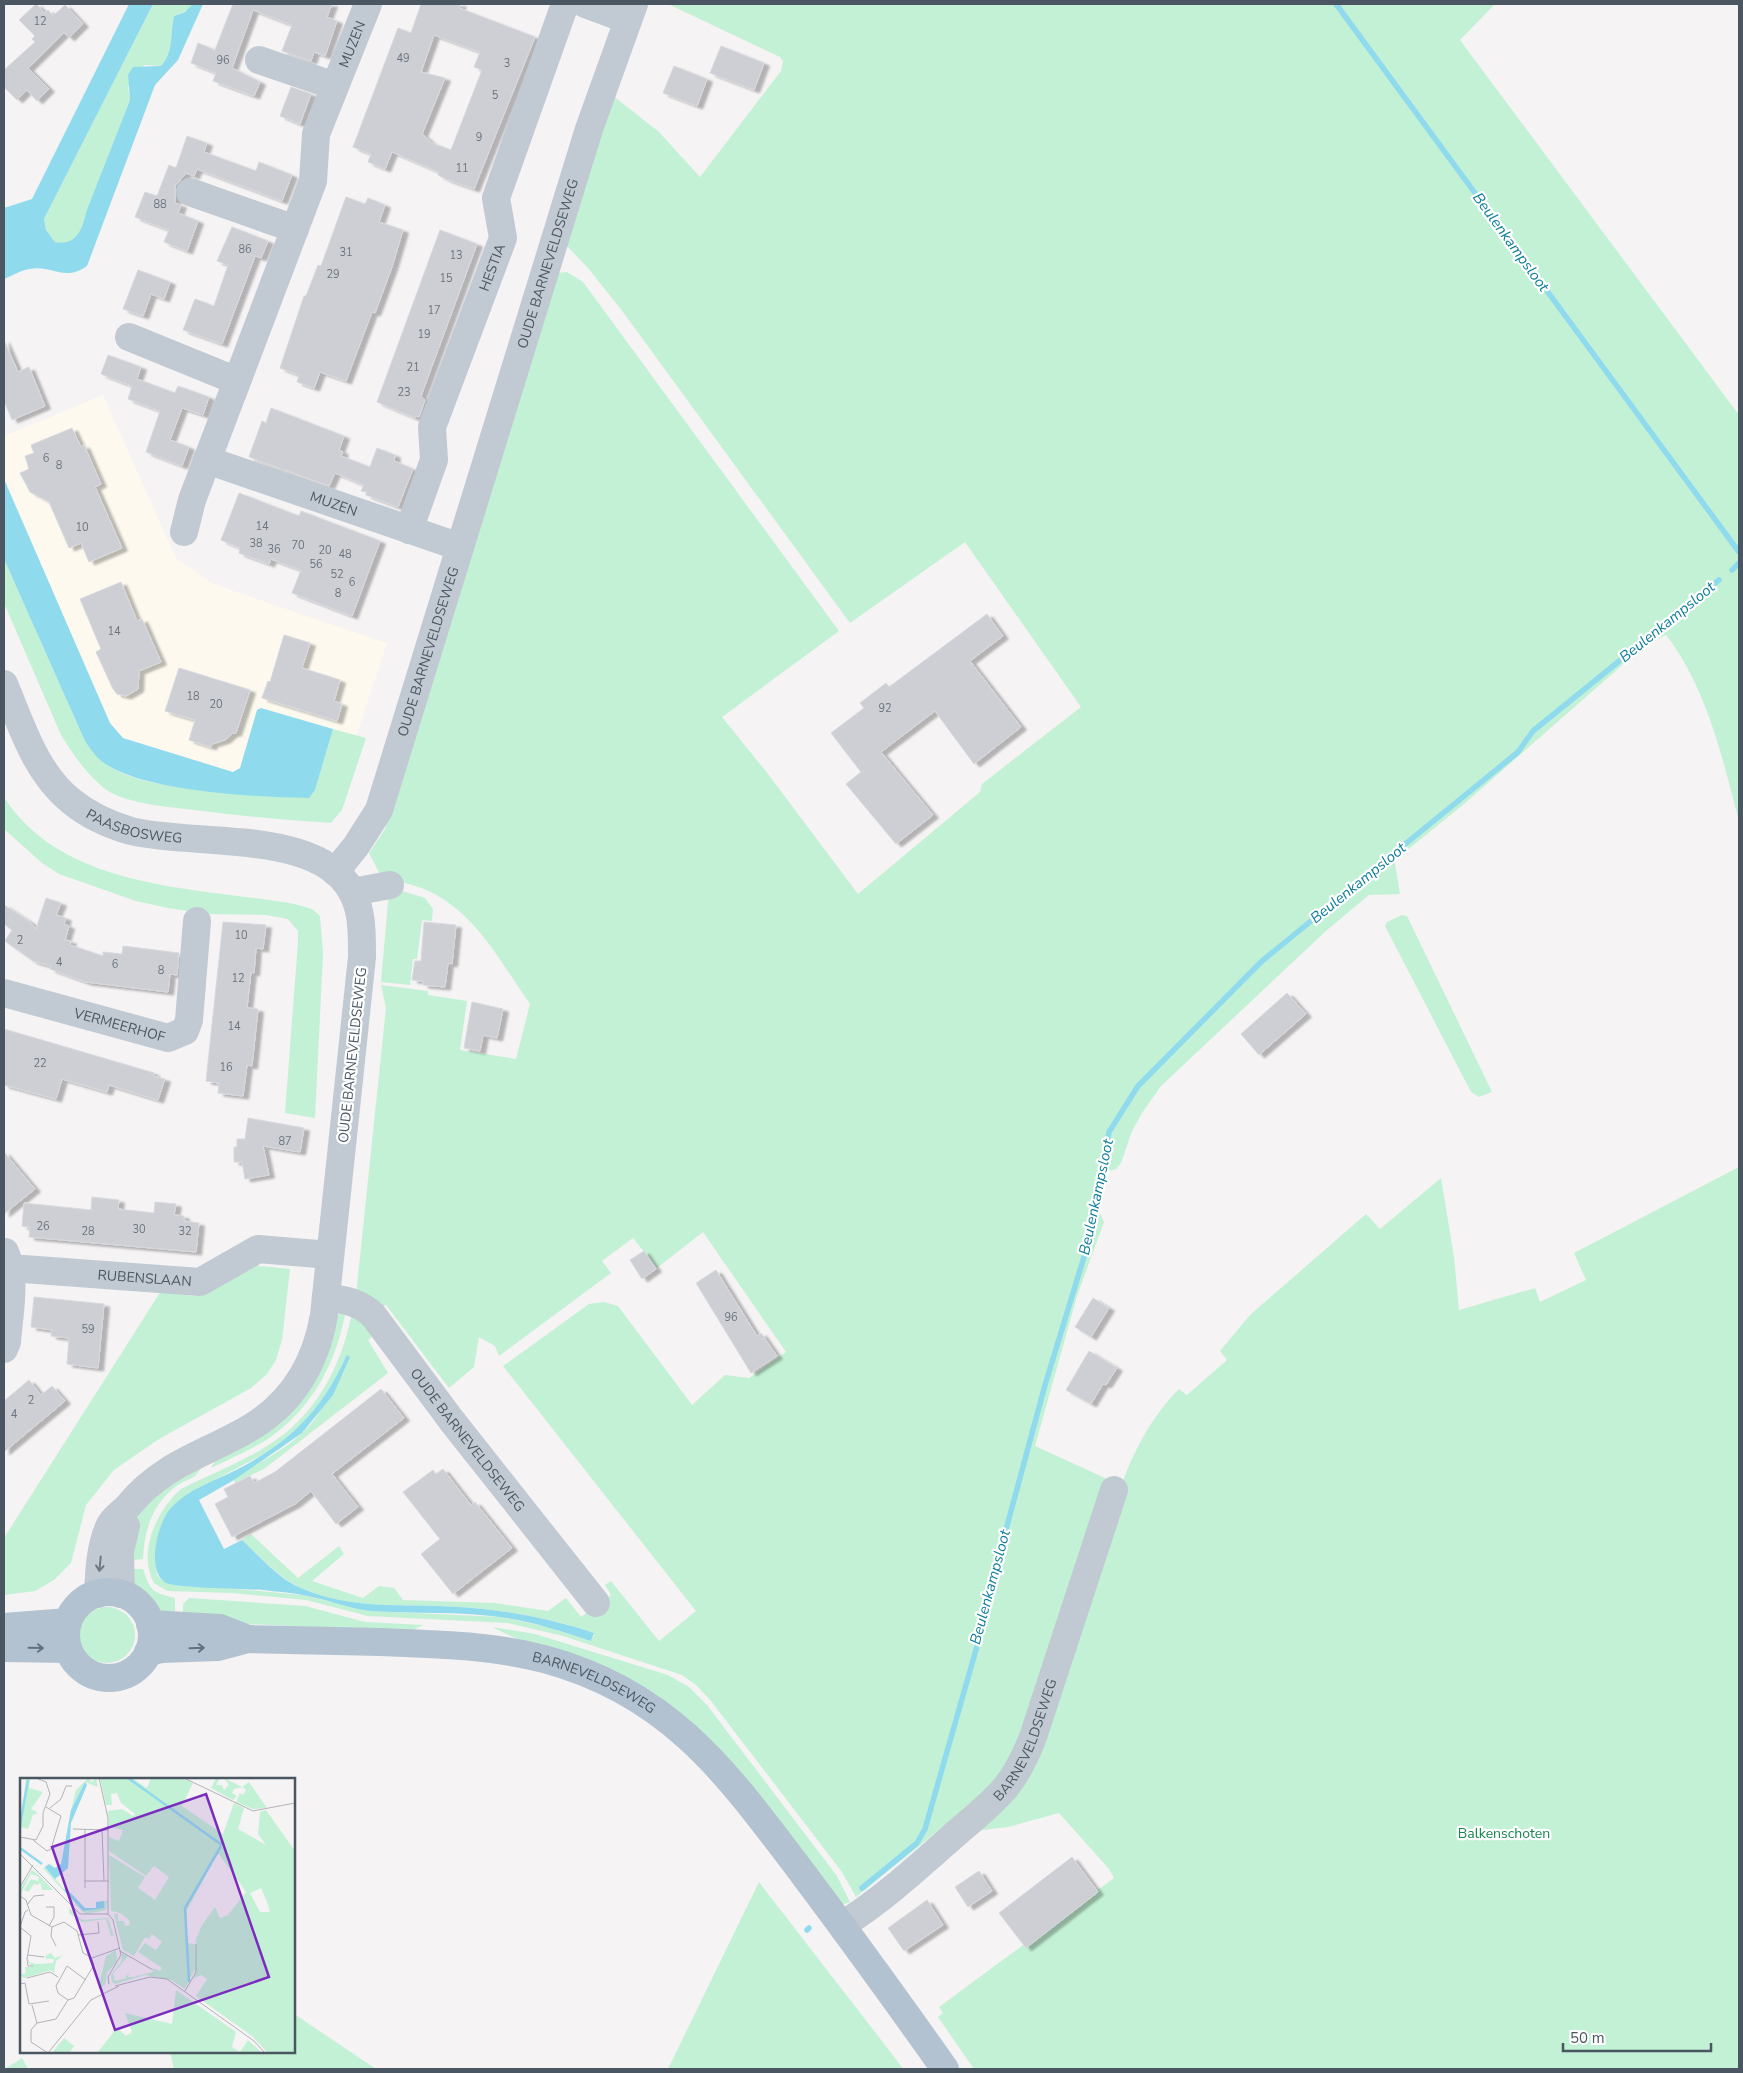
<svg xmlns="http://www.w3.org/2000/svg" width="1743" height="2073" font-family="'Nunito Sans',sans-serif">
	<defs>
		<filter id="shadow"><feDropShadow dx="5.5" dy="3" stdDeviation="1" flood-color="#0004"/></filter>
	</defs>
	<rect width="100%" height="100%" fill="#f5f3f3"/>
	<polygon fill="#fdf9ef" points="103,395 176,558 213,584 387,643 355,740 260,712 242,774 224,775 115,737 4,500 4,436"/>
	<g fill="#c3f1d5">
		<path d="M153,4H193L192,8L174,16C170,33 174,52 161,66L144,65L128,87L130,100L78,236C70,243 65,244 55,242L46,230L44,219Z"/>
		<path d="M668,4H1495L1460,40L1739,415V821C1722,757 1707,688 1666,635L1644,646L1464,804L1406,851L1394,858L1400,894L1369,895L1327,930L1161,1086L1142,1113L1132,1131L1121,1163L1116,1169L1105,1172L1099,1211L1104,1222L1077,1296L1035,1446L1107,1479L1019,1738L1002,1772L972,1803L856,1897L842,1872L711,1701L696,1685L682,1675L563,1636L508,1623L368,1616L306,1600L232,1593L167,1591L154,1583C137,1552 157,1510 181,1489C209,1475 240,1463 267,1446C315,1417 342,1366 352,1312L376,1333L368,1340L388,1373L264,1469L235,1483L234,1480L238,1476C264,1459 295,1445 314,1420C323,1408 329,1392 336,1378L311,1416L275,1448L186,1495L155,1554L157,1575L162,1580L172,1585L215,1587L302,1595L372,1611L501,1617L548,1627L591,1641L594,1636V1633C550,1618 505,1610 459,1607C405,1603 352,1611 301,1588C279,1578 259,1556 242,1540L251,1534L298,1578L339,1546L344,1554L312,1581L363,1598L379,1586L394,1588L403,1600L495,1603L548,1611L566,1598L581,1617L611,1595L605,1585L611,1581L659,1641L696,1611L503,1366L589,1304L604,1302L618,1306L692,1405L725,1375L749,1378L786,1352L703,1232L657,1268L633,1238L602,1261L611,1273L499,1356L495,1346L479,1337L474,1367L449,1388L386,1305L378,1310L356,1295L386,1008L381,985L428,991V995L467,1001L460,1050L516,1059L530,1004C490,946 461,885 383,880L369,853L385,829L557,273L567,272L583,282L839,631L722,717L768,774L858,894L980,792L982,784L1081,707L965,542L850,623L623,312L588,268L565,244L612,95L659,132L700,177L781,71L783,61L780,57Z"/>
		<path d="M4,559L84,739C91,747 98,759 107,765C158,798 256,789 315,790L333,729L366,738L342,810L331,823C285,820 240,816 194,810C170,807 141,805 118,796C96,788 73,755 61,735L4,603Z"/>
		<path d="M4,797C63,890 196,887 294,904L312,909L320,916L323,954L315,1118L285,1113L298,942V931L288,919L266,915L208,914L168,908L136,901L59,874L42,863L4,829Z"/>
		<polygon points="399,890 425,898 433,909 432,921 422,920 417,959 413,959 410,985 381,982 389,891"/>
		<polygon points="1402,915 1407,916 1492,1092 1479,1097 1471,1092 1385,926 1387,922"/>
		<path d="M1739,1167V2069H974L938,2017L943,2013L939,2007L1114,1878L1109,1869L1059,1813L1008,1827L967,1832L992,1810L1130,1463C1143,1435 1157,1411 1179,1389L1187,1395L1227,1360L1220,1351L1250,1315L1366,1214L1380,1229L1441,1178L1454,1257L1459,1310L1535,1288L1540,1302L1586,1280L1574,1253Z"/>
		<polygon points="250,1265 290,1269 282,1340 276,1360 267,1374 251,1388 159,1439 114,1470 86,1505 71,1563 54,1580 35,1591 4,1595 4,1538 161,1291 193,1296 208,1293"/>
		<path d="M346,1309C337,1362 312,1410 266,1440C249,1451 229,1459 211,1468L220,1453L246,1440L338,1315Z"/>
		<path d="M206,1460C203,1465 199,1472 195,1476C190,1480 183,1481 178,1485C153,1502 144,1530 143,1559L127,1561C129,1550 130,1537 133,1527C145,1495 180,1478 206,1460Z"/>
		<path d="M128,1569H143C151,1592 152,1592 175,1598V1620C152,1611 135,1592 128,1569Z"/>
		<polygon points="189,1598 305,1606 365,1622 423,1625 411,1631 374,1630 183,1621 183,1604"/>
		<circle cx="107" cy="1635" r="28"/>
		<polygon points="492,1627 535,1634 668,1675 689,1687 707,1705 837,1876 850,1902 841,1905 735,1768 517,1639"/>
		<polygon points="759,1882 895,2058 903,2069 668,2069"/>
		<polygon points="294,2014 376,2069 174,2069 170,2052 294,2052"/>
		<polygon points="22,2058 28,2069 5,2069"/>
	</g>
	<g fill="#90daee">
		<path d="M129,4H153L44,219L46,230L55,242C78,246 82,228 87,210L130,100L128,75L133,67L161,66C174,52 170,33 174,16L185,12L193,4H203L178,60L155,85L87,266C65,282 52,265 30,269C21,270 12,276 4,279V208L32,199Z"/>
		<path d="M4,479L110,723L123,738L233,772L240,768L257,710L261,708L333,729L315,790L309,798C256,797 150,792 107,765C97,759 90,749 84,739L4,559Z"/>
		<path d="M347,1355L350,1357L333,1395L302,1433L234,1480L199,1500L224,1549L242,1540C259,1556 279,1579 301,1588C353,1611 405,1603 459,1607C506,1610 550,1618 594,1633L591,1641C561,1631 531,1621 500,1617C457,1611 414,1614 371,1611C351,1609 332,1601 312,1597C296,1593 280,1592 263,1590C247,1589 175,1588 166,1583C145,1571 158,1520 172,1507C189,1489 212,1482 234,1471C289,1443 321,1412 347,1355Z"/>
	</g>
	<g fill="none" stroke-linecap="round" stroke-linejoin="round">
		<g stroke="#90daee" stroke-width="5.5">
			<polyline points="1336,4 1739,552"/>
			<polyline points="1732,570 1739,563"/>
			<polyline points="862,1888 917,1843 925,1829 987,1611 990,1589 1045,1385 1091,1234 1109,1132 1138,1086 1262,961 1518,752 1533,731 1719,580"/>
			<polyline points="807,1930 809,1928"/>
		</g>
	</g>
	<g fill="#cdcfd5" stroke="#d7d9de" fill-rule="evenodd" filter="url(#shadow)">
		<polygon points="36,4 45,13 48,10 53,16 65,5 83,24 69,38 64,33 28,68 49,89 37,101 27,90 17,100 4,87 4,70 35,42 32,39 35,36 19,20"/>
		<polygon points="233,4 332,4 327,17 337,21 325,56 314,52 311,61 282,51 292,25 253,10 232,68 260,82 254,96 213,81 216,73 191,63 198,43 215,50"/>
		<path d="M421,4H461L459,8L535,37L474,189L446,179L438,175L439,172L392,152L385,169L368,162L371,154L353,147L398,28L411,33ZM434,35L480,52L474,67L482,70L451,150L432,143L422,134L445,78L421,72Z"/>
		<polygon points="721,46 764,63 754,90 710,73"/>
		<polygon points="674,66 707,79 697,106 663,93"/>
		<polygon points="291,87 311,94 300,124 280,116"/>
		<polygon points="187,136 207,143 204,152 256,171 259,162 292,175 282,201 197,169 194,176 186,173 175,186 175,203 181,205 178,213 198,221 187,251 164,242 169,230 135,217 145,192 157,196 169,165 176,168"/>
		<polygon points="346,197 365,204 368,198 385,205 379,222 403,230 392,267 375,313 372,312 346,381 320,372 314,388 297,382 299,375 280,368 304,296 306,296 318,265 321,266"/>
		<polygon points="232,227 268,241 261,258 255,256 222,344 183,330 195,299 214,306 228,265 217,261"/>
		<polygon points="440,230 477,244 421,396 425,400 419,417 416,416 415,418 377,402"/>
		<polygon points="138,270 170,282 164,299 151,294 143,316 123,309"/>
		<polygon points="4,340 18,372 29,367 45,406 12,420 4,401"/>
		<polygon points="108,355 141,367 137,379 175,393 178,386 209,397 203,415 182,408 170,440 189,447 182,466 146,452 160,411 128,399 132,386 101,374"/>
		<polygon points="271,408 344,436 339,450 343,452 341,456 370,467 377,448 395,455 394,461 413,469 398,507 366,495 367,492 361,491 364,485 335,473 329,486 249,457 262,421 266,423"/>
		<polygon points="72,428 81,447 84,445 101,484 95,487 122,548 89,562 81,543 69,548 49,502 30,492 20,473 29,469 25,456 34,453 31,445"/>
		<polygon points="239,493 299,516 301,511 380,541 352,616 292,593 301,570 271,559 269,564 239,553 240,548 221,540"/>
		<polygon points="121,582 137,621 142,619 161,662 139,671 138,689 126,696 117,694 113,689 96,652 101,649 80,599"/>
		<polygon points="987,614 1003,636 970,661 1021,727 974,764 935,711 881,752 933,815 896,844 846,784 861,772 831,733 864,708 860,703 886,683 889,687"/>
		<polygon points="284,635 310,643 302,668 340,680 334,701 342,704 337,721 262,698 268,681 270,682"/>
		<polygon points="179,668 250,690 236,733 233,733 225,740 212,744 211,747 189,740 195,720 165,711"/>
		<polygon points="46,898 61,903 56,915 66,918 64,924 69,926 65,940 71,941 70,945 103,956 103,952 122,954 123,946 179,953 177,975 170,974 168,992 86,982 50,969 51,966 33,961 5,941 12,930 4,924 4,905 30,922 36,929"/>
		<polygon points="223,922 266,925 263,949 256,948 254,973 251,972 247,1008 258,1009 252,1066 247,1065 243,1096 218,1093 219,1083 206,1081"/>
		<polygon points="424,922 456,925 452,964 448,963 445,987 423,985 423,981 412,980 415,961 421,961"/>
		<polygon points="1287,993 1306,1014 1259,1055 1241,1034"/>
		<polygon points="472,1002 503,1009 497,1038 483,1035 480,1051 464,1048"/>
		<polygon points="4,1029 154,1073 153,1076 165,1079 158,1100 109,1085 107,1092 62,1079 56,1099 4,1085"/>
		<polygon points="248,1118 304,1128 300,1152 263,1146 269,1175 245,1179 242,1162 234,1162 234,1147 237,1147 237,1139 245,1139"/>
		<polygon points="4,1152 35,1189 4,1214"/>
		<polygon points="92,1197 119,1200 118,1209 154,1213 155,1202 176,1204 174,1215 184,1216 184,1221 199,1223 196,1252 29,1237 30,1227 22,1226 24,1203 91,1210"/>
		<polygon points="644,1251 656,1269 642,1279 630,1260"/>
		<polygon points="716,1270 757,1336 761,1333 777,1356 751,1373 696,1283"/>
		<polygon points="34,1297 104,1304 98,1368 67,1364 69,1338 51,1336 52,1330 31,1327"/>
		<polygon points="1093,1298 1109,1308 1091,1337 1075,1327"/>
		<polygon points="1089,1351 1117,1368 1106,1385 1103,1384 1091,1404 1066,1390"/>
		<polygon points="29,1380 41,1395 52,1386 65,1401 4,1452 4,1401"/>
		<polygon points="381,1389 404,1418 332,1474 358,1507 336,1524 311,1491 295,1504 232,1537 215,1504 228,1497 224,1489 250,1476 254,1483 275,1472"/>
		<polygon points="443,1469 471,1505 475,1502 512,1548 453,1594 421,1554 440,1539 403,1492 433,1470 436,1474"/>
		<polygon points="1072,1857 1098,1892 1026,1948 999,1913"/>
		<polygon points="979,1871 992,1891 968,1907 955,1887"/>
		<polygon points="927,1900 943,1925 904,1951 888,1928"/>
	</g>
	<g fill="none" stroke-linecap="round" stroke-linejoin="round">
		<g stroke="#c1cad2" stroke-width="28">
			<polyline points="585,4 628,20"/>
			<polyline points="259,60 335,86"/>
			<polyline points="190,192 295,229"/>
			<polyline points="129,337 237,381"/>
			<path id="s1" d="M207,460L460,547"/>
			<path id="s2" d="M409,530L434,460L432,427L503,238L496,198L565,4"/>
			<path id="s3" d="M184,532L192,500L313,181L316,134L368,4"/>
			<path id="s4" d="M4,684C21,724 35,772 71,801C88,815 110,825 131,831C191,846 308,830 347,884C363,905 362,933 362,957L324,1315C316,1362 293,1401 253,1426C209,1453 163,1463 129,1505C123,1513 113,1517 109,1527C100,1547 99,1571 98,1594"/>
			<path id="s5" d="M335,872L356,846L379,810L589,129L634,4"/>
			<polyline points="352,892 390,885"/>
			<path id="s6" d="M4,993L168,1038L185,1031L189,1020L197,921"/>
			<path id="s7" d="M10,1268L200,1282L258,1249L330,1255"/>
			<path id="s8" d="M326,1297C345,1300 359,1302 373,1315L452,1421L596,1603"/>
			<path d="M4,1349L7,1342C9,1314 17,1278 5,1252"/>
			<polyline points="121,1594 120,1551 126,1526"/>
			<path id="s9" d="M842,1925C881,1901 917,1868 952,1837C970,1821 990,1806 1006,1787C1018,1772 1026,1755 1033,1737L1114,1490"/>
		</g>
		<g stroke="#b3c2d1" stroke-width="28">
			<circle cx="109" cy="1635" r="43"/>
			<polyline points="150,1624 220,1628 248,1639"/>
			<polyline points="4,1627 68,1622"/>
			<polyline points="4,1648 68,1649"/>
			<path id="s10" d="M148,1652L161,1649L218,1647L248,1639C292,1640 336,1641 381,1642C436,1644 490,1645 544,1659C672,1693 729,1776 804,1875C852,1939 899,2004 945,2069"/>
		</g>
	</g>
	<defs><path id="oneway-shaft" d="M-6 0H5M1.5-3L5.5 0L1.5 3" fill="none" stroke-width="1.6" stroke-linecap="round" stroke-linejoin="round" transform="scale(1.25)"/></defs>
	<use stroke="#6e7983" href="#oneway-shaft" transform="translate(100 1564) rotate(96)"/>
	<g stroke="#64717d">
		<use href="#oneway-shaft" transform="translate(36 1648) rotate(1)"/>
		<use href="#oneway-shaft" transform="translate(197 1648) rotate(-2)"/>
	</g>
	<g text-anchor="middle" stroke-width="4.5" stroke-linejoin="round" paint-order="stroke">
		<g font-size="11" fill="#6b747e">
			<text x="40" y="25">12</text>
			<text x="403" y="62">49</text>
			<text x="223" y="64">96</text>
			<text x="507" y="67">3</text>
			<text x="495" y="99">5</text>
			<text x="479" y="141">9</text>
			<text x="462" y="172">11</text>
			<text x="160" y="208">88</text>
			<text x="245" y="253">86</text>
			<text x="346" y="256">31</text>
			<text x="456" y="259">13</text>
			<text x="333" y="278">29</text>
			<text x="446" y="282">15</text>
			<text x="434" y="314">17</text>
			<text x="424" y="338">19</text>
			<text x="413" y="371">21</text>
			<text x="404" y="396">23</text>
			<text x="46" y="462">6</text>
			<text x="59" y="469">8</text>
			<text x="262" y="530">14</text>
			<text x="82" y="531">10</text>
			<text x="256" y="547">38</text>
			<text x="298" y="549">70</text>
			<text x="274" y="553">36</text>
			<text x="325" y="554">20</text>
			<text x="345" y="558">48</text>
			<text x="316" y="568">56</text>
			<text x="337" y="578">52</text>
			<text x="352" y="586">6</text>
			<text x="338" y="597">8</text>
			<text x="114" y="635">14</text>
			<text x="193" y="700">18</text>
			<text x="216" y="708">20</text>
			<text x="885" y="712">92</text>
			<text x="241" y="939">10</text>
			<text x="20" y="944">2</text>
			<text x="59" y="966">4</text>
			<text x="115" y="968">6</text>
			<text x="161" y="974">8</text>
			<text x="238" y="982">12</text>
			<text x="234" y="1030">14</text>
			<text x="40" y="1067">22</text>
			<text x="226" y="1071">16</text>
			<text x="285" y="1145">87</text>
			<text x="43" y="1230">26</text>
			<text x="139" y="1233">30</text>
			<text x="88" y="1235">28</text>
			<text x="185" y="1235">32</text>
			<text x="731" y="1321">96</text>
			<text x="88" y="1333">59</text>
			<text x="31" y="1404">2</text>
			<text x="14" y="1418">4</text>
		</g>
		<g font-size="14" fill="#4a5661" stroke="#fff">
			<text dy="5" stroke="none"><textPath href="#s3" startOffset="518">MUZEN</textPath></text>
			<text dy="5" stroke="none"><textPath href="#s5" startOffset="648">OUDE BARNEVELDSEWEG</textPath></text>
			<text dy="5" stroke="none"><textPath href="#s2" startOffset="278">HESTIA</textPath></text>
			<text dy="5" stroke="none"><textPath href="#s1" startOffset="134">MUZEN</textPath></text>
			<text dy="5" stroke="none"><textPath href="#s5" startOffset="242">OUDE BARNEVELDSEWEG</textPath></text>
			<text dy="5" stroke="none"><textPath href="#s4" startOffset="206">PAASBOSWEG</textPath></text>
			<text dy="5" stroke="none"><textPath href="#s6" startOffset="120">VERMEERHOF</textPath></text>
			<text transform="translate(352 1055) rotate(-84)" y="5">OUDE BARNEVELDSEWEG</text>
			<text dy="5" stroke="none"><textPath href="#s7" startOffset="135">RUBENSLAAN</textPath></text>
			<text dy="5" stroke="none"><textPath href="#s8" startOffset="208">OUDE BARNEVELDSEWEG</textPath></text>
			<text dy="5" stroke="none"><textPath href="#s10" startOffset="454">BARNEVELDSEWEG</textPath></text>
			<text dy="5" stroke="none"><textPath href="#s9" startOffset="266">BARNEVELDSEWEG</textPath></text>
		</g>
		<g font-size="14" fill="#17864f" stroke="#fff">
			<text x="1504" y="1838">Balkenschoten</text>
		</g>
		<g font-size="15" font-style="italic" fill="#0c7c9b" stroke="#fff">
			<text transform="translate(1511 242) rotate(54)" y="5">Beulenkampsloot</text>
			<text transform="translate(1667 622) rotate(-39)" y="5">Beulenkampsloot</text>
			<text transform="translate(1358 883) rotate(-39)" y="5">Beulenkampsloot</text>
			<text transform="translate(1096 1197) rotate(-78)" y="5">Beulenkampsloot</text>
			<text transform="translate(990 1587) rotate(-75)" y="5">Beulenkampsloot</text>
		</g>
	</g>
	<g transform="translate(20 1778)">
		<rect width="275" height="275" fill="#f5f3f3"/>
		<path d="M6,0H10L9,10L23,14L11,31L18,35L13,37L8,51L2,49L0,54ZM68,0L72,4L76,0L78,9L65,4L51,32L56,12ZM80,0H112L127,10L131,0H161L173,5L162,28L203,56L214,25L224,30L218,51L246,67L238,56L240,34L246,32L275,73V275H248L232,258L176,218L187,201L181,197L173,201L175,197L176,161L182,147L195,129L200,140L208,137L226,114L198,75L167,132V165L175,166V191L165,211L151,202L125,197L95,206L92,204L91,197L101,184L102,175L108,178L93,196L95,203L107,200L101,197L106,199L109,195L108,199H113L133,194L134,190L140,193L142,190L118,174L125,165L136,172L142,164L132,156L129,161L125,159L114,178L103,172L94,136H98V143H104L105,148L110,147L109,142L100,135L91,133L89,77L125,99L118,110L135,122L149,99L134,88L126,98L89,73V59L99,63L103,52L89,49L88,33L102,31L113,38L115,36L101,25L97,15L91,16L92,27H86ZM241,110L247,124L250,134H240L230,115ZM196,0H200L196,7H202L204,12L209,7L204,0L222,9L229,4L247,30L233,31L216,24L220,15L223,17L226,12L223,9L214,11L212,15L217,18L213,22L191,10ZM29,86L25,89L62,132L84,129V123H87L86,132L67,136L62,133L23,90ZM12,92L18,96L33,112H22L20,104L18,107L14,106L8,114L4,112L11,101L18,103L19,99L11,96L0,117V111ZM49,130L62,142L88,140L94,158H91L86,141L62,144L49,135ZM96,172L97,184L87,195L85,207L78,211L86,178ZM31,175L35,180L43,177L36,183L34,195L31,192L4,200L0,197L6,195L5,189H13L8,184L9,180V184L16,186L33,185L34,181H26L25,178ZM156,212L216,254L212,269L220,274L228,262L242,275H77L97,250L106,258L112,254L105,235L152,246ZM44,260L54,268L49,275H32Z" fill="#c3f1d5" fill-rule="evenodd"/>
		<path d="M65,4L67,7L51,45L48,90L35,101L25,89L29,86L35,90L41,86L51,32ZM46,110L65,130H76V124L84,123V130L63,133L44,112Z" fill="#90daee"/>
		<path fill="none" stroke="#90daee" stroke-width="2.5" d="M108,0L202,67M0,47L8,2M0,70L22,86M169,204L165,130L201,68"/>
		<path fill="none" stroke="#b1b4b9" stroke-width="1" d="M79,0L88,40V136M164,0L233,33L275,25M30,30L41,21L46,8H52M53,51L88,52M82,52L84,103M0,59L16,62L23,48V35L30,16L26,4L16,0M13,62L27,73L31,71L41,38L26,29M0,76L60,136H88M65,103H89M0,109L13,87M65,110V51M0,118L6,122L11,137L32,149L44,144L57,153L63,175L71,179L74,187L54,220L48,222L36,241L17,245L11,252V264L28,275M7,127L14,118L24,117M26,129H34V139L29,148M88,136L93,142L101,177L88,199L89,206M0,149L11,158L7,181L8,188H13M0,149L5,134L8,132M32,149L31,158L36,168M58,157L79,155L78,144M100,173L133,192M8,177L24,179M72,180L100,170M7,200L30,194L38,199M0,206L5,205L9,226L29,223M95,208L130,199L147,201L234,263L245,275M165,213L176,194V166M48,222L38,215L36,208L47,188L66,202M12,227L17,245M28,275L71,222L99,208"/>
		<path fill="#7b2cbf" fill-opacity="0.15" stroke="#7b2cbf" stroke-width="2.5" d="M186,16L249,199L95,252L32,69Z"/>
		<rect width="275" height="275" fill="none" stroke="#4a5661" stroke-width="2.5"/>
	</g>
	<rect width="1743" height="2073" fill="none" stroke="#4a5661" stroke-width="10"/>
	<path d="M1563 2043v8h148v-8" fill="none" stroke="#4a5661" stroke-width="2.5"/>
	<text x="1570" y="2043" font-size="15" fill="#4a5661" stroke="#ffffff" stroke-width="4" paint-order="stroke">50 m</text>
</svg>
